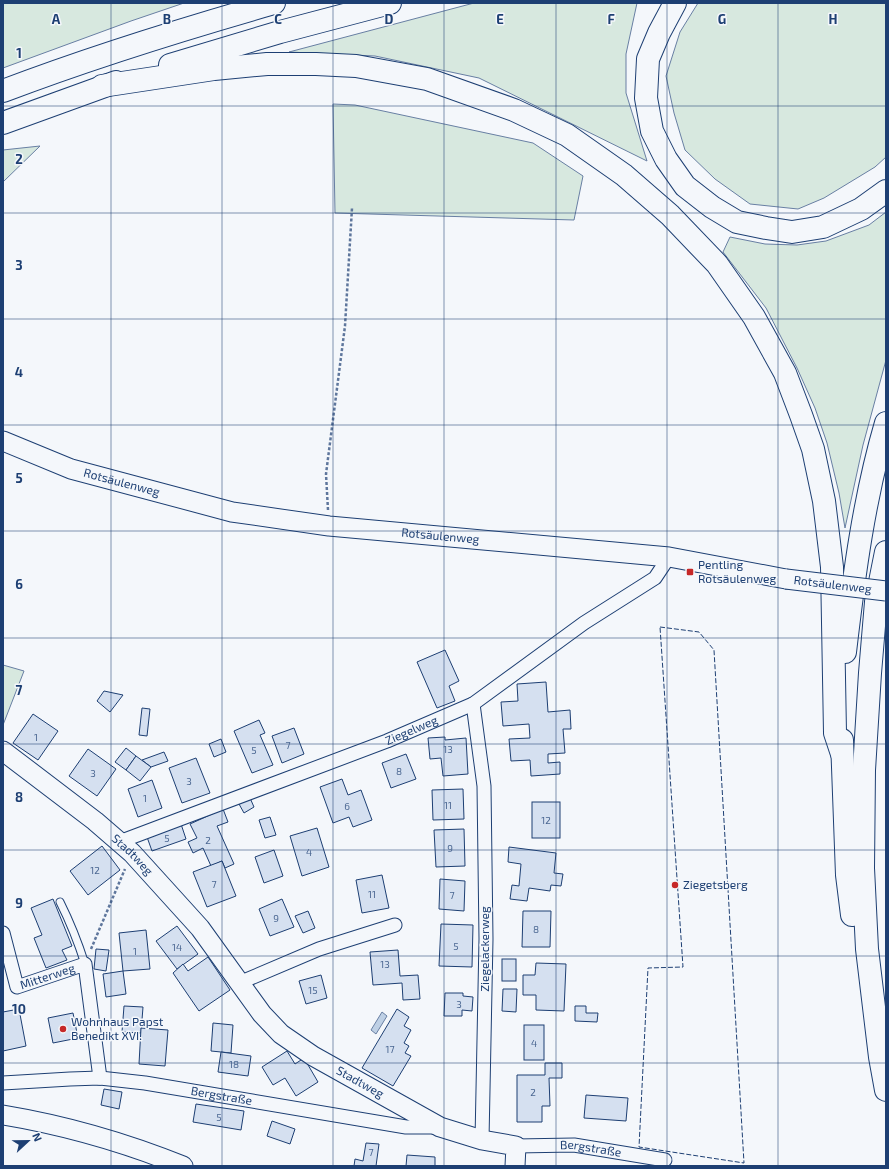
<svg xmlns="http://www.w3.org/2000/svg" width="889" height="1169" font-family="'Exo 2',sans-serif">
	<rect width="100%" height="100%" fill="#f4f7fb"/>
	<g fill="#d7e8df" stroke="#687fa3">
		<polygon points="3,3 184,3 131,21 3,68"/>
		<polygon points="474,3 637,3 626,54 626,93 647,161 479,78 375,56 289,52"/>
		<polygon points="698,3 886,3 886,157 875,167 824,198 798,209 750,204 715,179 685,150 674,113 666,76 680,32"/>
		<polygon points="333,104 355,105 533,143 583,176 574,220 335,213"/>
		<polygon points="40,146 3,182 3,150"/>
		<polygon points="886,212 886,360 863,445 845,528 839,493 827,443 815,408 797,368 766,308 723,252 730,237 765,244 797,245 826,241 869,225"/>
		<polygon points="3,665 24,671 3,725"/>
	</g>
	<polygon fill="#bed0e5" stroke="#687fa3" points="382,1012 387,1016 376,1034 371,1030"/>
	<g fill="#d5e0f0" stroke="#1d3f73">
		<polygon points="445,650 459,681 449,686 455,701 437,708 417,662"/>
		<polygon points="546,682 548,712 570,710 571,729 563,729 565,753 548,754 548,763 560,762 560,774 531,776 530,760 511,761 509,739 530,738 529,724 503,726 501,702 518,701 517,684"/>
		<polygon points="104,691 123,695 110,712 97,701"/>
		<polygon points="142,708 150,709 147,736 139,735"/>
		<polygon points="33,714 58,731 38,760 13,743"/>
		<polygon points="259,720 265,733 260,735 273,765 252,773 234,731"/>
		<polygon points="294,728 304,754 282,763 272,736"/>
		<polygon points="445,737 445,740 466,738 468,774 443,776 441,758 430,759 428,738"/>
		<polygon points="221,739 226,752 214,757 209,744"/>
		<polygon points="126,748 136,756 126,770 115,762"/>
		<polygon points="88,749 116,769 97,796 69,776"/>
		<polygon points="164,752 168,761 151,767 142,760"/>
		<polygon points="406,754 416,779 391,788 382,763"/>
		<polygon points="136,756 151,767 140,781 126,770"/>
		<polygon points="196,758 210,793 182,803 169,768"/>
		<polygon points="342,779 348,795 361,790 372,820 353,827 349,817 333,823 320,787"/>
		<polygon points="152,780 162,808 138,817 128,789"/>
		<polygon points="463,789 464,819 433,820 432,790"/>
		<polygon points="250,798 254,807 244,813 239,804"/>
		<rect x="532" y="802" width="28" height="36"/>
		<polygon points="223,809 228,822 217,826 234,864 225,868 222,861 211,866 203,848 193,853 188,842 197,838 190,824"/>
		<polygon points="270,817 276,835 265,838 259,820"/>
		<polygon points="181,824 186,839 152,851 147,837"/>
		<polygon points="317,828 329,867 302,876 290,836"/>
		<polygon points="464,829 465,866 436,867 434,830"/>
		<polygon points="102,846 120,870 88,895 70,871"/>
		<polygon points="509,847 556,853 554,873 563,874 561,886 551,885 550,891 529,888 527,901 510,899 512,885 519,886 521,864 508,862"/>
		<polygon points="274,850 283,876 264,883 255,857"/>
		<polygon points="222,861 236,896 207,907 193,872"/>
		<polygon points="382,875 389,908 362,913 356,880"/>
		<polygon points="440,879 465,881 464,911 439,909"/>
		<polygon points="53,899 72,946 62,950 67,960 46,968 34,938 42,935 31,908"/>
		<polygon points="282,899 294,927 270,936 259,909"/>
		<polygon points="308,911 315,928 303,933 295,916"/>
		<polygon points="523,911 551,911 550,947 522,947"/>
		<polygon points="441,924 473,925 472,967 439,966"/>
		<polygon points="177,926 198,954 177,969 156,941"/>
		<polygon points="146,930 150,969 123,971 119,933"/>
		<polygon points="96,949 109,950 106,971 94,969"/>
		<polygon points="398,950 400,976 418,975 420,999 403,1000 402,983 373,985 370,952"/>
		<polygon points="208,957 230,990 199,1011 173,973 183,964 188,971"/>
		<rect x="502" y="959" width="14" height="22"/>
		<polygon points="536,963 566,964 564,1011 536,1010 536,995 523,995 523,975 535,975"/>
		<polygon points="123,971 126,994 106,997 103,974"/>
		<polygon points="321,975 327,998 306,1004 299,981"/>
		<polygon points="503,989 517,989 516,1012 502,1011"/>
		<polygon points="445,993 463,993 463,996 473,997 472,1011 462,1010 462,1016 444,1016"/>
		<polygon points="124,1006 143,1007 141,1033 122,1032"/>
		<polygon points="575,1006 586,1006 586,1013 598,1013 597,1022 575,1021"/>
		<polygon points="19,1009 26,1046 3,1051 3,1012"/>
		<polygon points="397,1009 409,1017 404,1026 411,1030 404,1043 409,1046 405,1053 411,1056 393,1086 362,1068"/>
		<polygon points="73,1013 78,1038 53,1043 48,1018"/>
		<polygon points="213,1023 233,1025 231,1053 211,1051"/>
		<rect x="524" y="1025" width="20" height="35"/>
		<polygon points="141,1028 168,1030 165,1066 139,1064"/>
		<polygon points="287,1051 295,1064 304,1058 318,1082 296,1096 285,1078 273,1085 262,1067"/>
		<polygon points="221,1052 251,1056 248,1076 218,1072"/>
		<polygon points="545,1063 562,1063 562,1078 549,1078 550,1106 542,1106 542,1122 517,1122 517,1075 545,1075"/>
		<polygon points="104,1089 122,1092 119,1109 101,1105"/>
		<polygon points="586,1095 628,1098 626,1121 584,1118"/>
		<polygon points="196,1104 244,1111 241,1130 193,1122"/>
		<polygon points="272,1121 295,1129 290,1144 267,1136"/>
		<polygon points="366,1143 379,1144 376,1166 354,1166 355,1159 363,1161"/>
		<polygon points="407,1155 435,1157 435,1166 406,1166"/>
	</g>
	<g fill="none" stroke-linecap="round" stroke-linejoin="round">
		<g stroke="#1d3f73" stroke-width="9">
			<path id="lane" d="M60,902C70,922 78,942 85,964"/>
		</g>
		<g stroke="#1d3f73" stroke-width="15">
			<g id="street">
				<polyline points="473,704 484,786 486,939 482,1140"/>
				<path id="s1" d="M119,842L387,741L473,704L584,623L655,578L669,557"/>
				<path id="s2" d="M3,933L17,987L85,964L100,1078"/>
				<polyline points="239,983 319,949 395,925"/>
				<path id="s3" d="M3,1083L70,1079L100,1078L145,1083L406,1127H437"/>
				<path id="s4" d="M516,1146L574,1145L665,1160"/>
			</g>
		</g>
		<g stroke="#1d3f73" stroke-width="21">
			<g id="secondary">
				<path id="s5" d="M3,441L71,469L232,512L329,526L669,557L786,579"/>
				<path id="s6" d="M3,751L95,821L132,853L200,928L262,1014L281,1034L313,1056L440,1127L482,1140L516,1146L515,1166"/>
				<path d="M3,1115C63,1125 126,1143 183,1166"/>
			</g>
		</g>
		<g stroke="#1d3f73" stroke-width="24">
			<g id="highway">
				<polyline points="675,3 659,33 648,59 646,98 652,131 666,159 685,186 712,207 737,222 766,228 792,232 823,227 861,209 886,191"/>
				<polyline points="170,65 280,32 390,3"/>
				<polyline points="102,86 214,69 267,64 316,64 356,66 427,79 514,110 567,135 624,175 670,215 717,264 754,317 785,373 801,415 813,449 824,501 832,567 835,733 842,754"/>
				<path d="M3,91C92,57 183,29 274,3"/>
				<polyline points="3,123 116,82"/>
				<polyline points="886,552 876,602 870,673 864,770 863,868 867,949 880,1057 886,1090"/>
				<path d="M845,652C854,575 864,498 886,423"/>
				<polyline points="842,740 847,875 852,915"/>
			</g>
		</g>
		<g stroke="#5e769c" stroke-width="2.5" stroke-dasharray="3 2" stroke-linecap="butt">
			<polyline points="328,510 326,474 345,326 352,208"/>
			<polyline points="91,949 125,869"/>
		</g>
		<use href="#lane" stroke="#f4f7fb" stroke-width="7"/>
		<use href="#street" stroke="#f4f7fb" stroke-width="13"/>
		<use href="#secondary" stroke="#f4f7fb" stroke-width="19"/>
		<use href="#highway" stroke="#f4f7fb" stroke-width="22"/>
		<g stroke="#1d3f73" stroke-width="21" stroke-linecap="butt">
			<g id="secondary-bridge">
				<path id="s7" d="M786,579L886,591"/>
			</g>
		</g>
		<use href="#secondary-bridge" stroke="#f4f7fb" stroke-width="19"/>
		<polygon stroke="#1d3f73" stroke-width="1" stroke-dasharray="5 2" stroke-linecap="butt" points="660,627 699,632 714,650 744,1163 639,1147 648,968 683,967"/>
	</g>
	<path fill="none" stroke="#1d3f73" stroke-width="1" stroke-opacity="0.55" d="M111,3V1166M222,3V1166M333,3V1166M444,3V1166M556,3V1166M667,3V1166M778,3V1166M3,106H886M3,213H886M3,319H886M3,425H886M3,531H886M3,638H886M3,744H886M3,850H886M3,956H886M3,1063H886"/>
	<g fill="#c62828" stroke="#f4f7fb" stroke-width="1.5">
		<rect x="686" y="568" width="8" height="8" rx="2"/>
		<circle cx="675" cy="885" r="4"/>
		<circle cx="63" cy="1029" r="4"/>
	</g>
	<g text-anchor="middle" stroke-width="3" stroke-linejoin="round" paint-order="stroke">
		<g font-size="10" fill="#4b6792">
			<text x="36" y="741">1</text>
			<text x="288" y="749">7</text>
			<text x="448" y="753">13</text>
			<text x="254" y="754">5</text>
			<text x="399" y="775">8</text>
			<text x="93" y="777">3</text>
			<text x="189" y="785">3</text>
			<text x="145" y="802">1</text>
			<text x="448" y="809">11</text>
			<text x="347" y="810">6</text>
			<text x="546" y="824">12</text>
			<text x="167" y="842">5</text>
			<text x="208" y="844">2</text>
			<text x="450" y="852">9</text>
			<text x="309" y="856">4</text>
			<text x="95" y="874">12</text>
			<text x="214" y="888">7</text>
			<text x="372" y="898">11</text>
			<text x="452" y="899">7</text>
			<text x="276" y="922">9</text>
			<text x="536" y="933">8</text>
			<text x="456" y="950">5</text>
			<text x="177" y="951">14</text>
			<text x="135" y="955">1</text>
			<text x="385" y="968">13</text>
			<text x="313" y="994">15</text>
			<text x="459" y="1008">3</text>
			<text x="534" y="1047">4</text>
			<text x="390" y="1053">17</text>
			<text x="234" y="1068">18</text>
			<text x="533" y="1096">2</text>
			<text x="219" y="1121">5</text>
			<text x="371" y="1156">7</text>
		</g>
		<g font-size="12" fill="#1d3f73" stroke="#f4f7fb">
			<text dy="4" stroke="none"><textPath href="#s5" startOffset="126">Rotsäulenweg</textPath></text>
			<text dy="4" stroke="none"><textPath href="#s5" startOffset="450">Rotsäulenweg</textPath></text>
			<text dy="4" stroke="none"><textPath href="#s7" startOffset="47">Rotsäulenweg</textPath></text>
			<text dy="4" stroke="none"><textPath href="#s1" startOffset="313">Ziegelweg</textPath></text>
			<text dy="4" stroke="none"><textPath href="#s6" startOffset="166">Stadtweg</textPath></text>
			<text transform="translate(485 949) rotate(-90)" y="4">Ziegelackerweg</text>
			<text dy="4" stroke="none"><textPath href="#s2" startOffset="88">Mitterweg</textPath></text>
			<text dy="4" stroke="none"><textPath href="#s6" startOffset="492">Stadtweg</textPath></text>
			<text dy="4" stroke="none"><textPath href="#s3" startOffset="220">Bergstraße</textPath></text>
			<text dy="4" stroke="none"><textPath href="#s4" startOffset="75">Bergstraße</textPath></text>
		</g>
		<g font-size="12" fill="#1d3f73" stroke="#f4f7fb" text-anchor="start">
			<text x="698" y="569">Pentling<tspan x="698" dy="14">Rotsäulenweg</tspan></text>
			<text x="683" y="889">Ziegetsberg</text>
			<text x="71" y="1026">Wohnhaus Papst<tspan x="71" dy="14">Benedikt XVI.</tspan></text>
		</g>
	</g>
	<g font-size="13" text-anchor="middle" font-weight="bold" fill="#1d3f73" stroke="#f4f7fb" stroke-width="3" stroke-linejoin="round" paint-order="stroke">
		<text x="56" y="24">A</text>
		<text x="167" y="24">B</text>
		<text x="278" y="24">C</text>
		<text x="389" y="24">D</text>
		<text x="500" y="24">E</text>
		<text x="611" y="24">F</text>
		<text x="722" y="24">G</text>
		<text x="833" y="24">H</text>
		<text x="19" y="58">1</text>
		<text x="19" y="164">2</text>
		<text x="19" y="270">3</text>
		<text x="19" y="377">4</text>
		<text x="19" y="483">5</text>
		<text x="19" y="589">6</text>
		<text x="19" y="695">7</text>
		<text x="19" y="802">8</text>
		<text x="19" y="908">9</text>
		<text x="19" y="1014">10</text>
	</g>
	<rect width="889" height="1169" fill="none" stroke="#1d3f73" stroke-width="8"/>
	<g transform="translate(28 1141) rotate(68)" stroke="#f4f7fb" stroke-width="3" paint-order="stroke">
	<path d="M0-3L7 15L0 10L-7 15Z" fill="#1d3f73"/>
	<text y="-6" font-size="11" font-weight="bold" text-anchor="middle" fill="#1d3f73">N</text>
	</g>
</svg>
